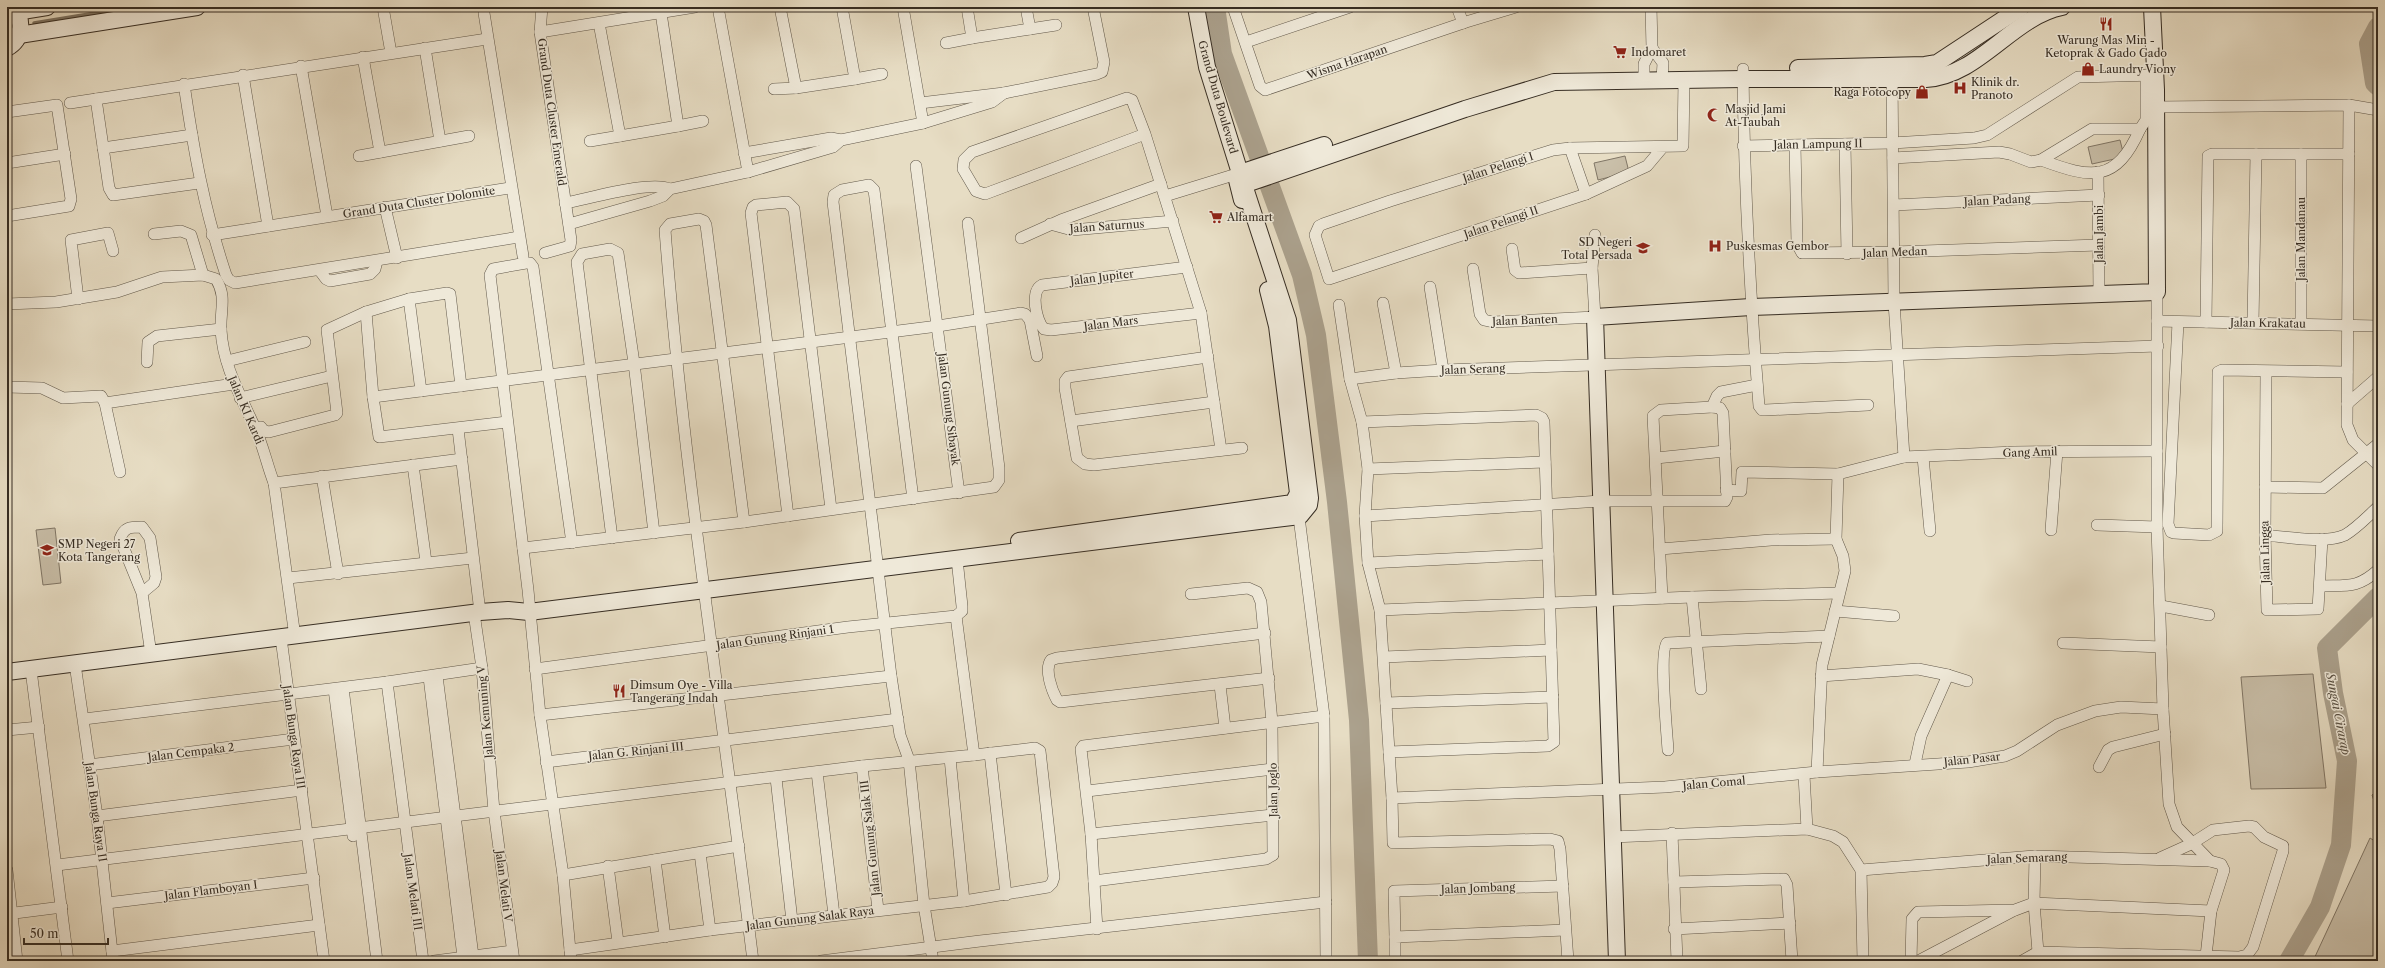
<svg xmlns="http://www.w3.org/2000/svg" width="2385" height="968" font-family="'Libre Caslon Text',serif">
	<rect width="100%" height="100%" fill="#e7ddc4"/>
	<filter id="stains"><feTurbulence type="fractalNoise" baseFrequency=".005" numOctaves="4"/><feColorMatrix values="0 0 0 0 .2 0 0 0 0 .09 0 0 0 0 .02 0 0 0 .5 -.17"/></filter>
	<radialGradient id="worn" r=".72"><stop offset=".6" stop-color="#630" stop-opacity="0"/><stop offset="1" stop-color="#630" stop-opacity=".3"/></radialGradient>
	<g fill="#c9bfa9" stroke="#807666">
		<polygon points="2120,140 2123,152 2119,158 2092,164 2088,147"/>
		<polygon points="1625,156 1629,172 1598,180 1594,163"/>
		<polygon points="55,528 61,583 43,585 36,530"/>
		<polygon points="2313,674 2326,788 2251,789 2241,677"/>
		<polygon points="2370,838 2378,843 2378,961 2313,961"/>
	</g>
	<polygon fill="#aba18d" stroke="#7c7363" points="2378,790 2378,813 2372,795"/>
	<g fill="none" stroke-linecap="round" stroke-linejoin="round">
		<polyline stroke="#7c7363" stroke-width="3.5" points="34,23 132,7"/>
		<g stroke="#aba18d" stroke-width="20">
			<polyline points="1215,7 1222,54 1302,275 1316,335 1337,502 1359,720 1368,961"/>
			<polyline points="2378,27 2369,44 2375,83 2378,86"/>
			<polyline points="2289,961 2320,907 2341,845 2347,761 2333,693 2327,648 2378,597"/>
		</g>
		<g stroke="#62594b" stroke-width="12">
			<g id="street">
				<polyline points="383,7 391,53"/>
				<polyline points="718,7 748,172"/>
				<polyline points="780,7 796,88 855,79 842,7"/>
				<polyline points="903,7 923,123"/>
				<polyline points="967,7 972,38 1030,29 1026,7"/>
				<polyline points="1233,7 1260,86 1265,90 1466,22 1516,7"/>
				<polyline points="1457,7 1463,23"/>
				<polyline points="484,13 523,256"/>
				<polyline points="599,23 620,136 678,126 661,13"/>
				<polyline points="1030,29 1056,25"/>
				<polyline points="540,32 542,7"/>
				<polyline points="1246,42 1350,7"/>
				<polyline points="946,43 972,38"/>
				<polyline points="425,48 440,141"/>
				<polyline points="1652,48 1663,63 1662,79"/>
				<polyline points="363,57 380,152"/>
				<polyline points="301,66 327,216"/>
				<path d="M1743,69C1744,181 1750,294 1759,406L1762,410H1765L1868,405"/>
				<polyline points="1892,73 1894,302 1904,457"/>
				<polyline points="243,75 268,226"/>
				<polyline points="855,79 882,74"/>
				<polyline points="1644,79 1644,64 1652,48 1651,7"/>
				<path d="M184,84C194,152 204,209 226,275L229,280L235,283L519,237"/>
				<polyline points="774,89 796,88"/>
				<polyline points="96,99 109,188 113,195 199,183"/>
				<polyline points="70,103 487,39"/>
				<polyline points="920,103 1004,93"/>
				<polyline points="2349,105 2347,425 2353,440 2378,465"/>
				<polyline points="2156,107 2349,105 2378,110"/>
				<polyline points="7,112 57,105 71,199 69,206 7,216"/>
				<polyline points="678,126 703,121"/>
				<polyline points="1145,134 985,194 976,191 963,169 964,160 972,152 1127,98 1132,100 1145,134 1201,313 1221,450"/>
				<polyline points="590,141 620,136"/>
				<polyline points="1845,144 1847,254"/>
				<polyline points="1795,145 1797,244 1802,253 1894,252 2099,245"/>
				<polyline points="1743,146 1892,143 1974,138 1987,135 2078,77 2156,75"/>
				<polyline points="1663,147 1647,166 1586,194 1329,279 1315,235 1319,226 1323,224 1390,201 1553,150 1570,148 1683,146 1684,80"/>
				<polyline points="103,148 192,135"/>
				<polyline points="1570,148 1586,194"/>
				<polyline points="744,153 831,138 841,140"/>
				<polyline points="359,156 469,136"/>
				<polyline points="1893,158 1999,152 2010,154 2031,162 2041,160 2092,129 2140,129 2146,120 2146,75"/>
				<path d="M2041,160C2092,179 2116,183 2140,129"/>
				<polyline points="7,163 65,154"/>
				<polyline points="916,166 959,493"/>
				<polyline points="2098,172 2099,295"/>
				<polyline points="1165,196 1240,173"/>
				<path d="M565,203C588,199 651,180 670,189"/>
				<polyline points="1894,205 2099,195"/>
				<polyline points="385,207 397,258"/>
				<polyline points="569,224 650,201 663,196 670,189 748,172 833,147 841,140 923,123 992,102 1004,93 1097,74 1102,72 1104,62 1093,7"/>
				<polyline points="1050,224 1072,230 1173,221"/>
				<polyline points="154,234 181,231 191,235 203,275"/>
				<polyline points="212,235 510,188"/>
				<polyline points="1021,238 1061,220 1161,184"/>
				<polyline points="1512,249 1515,270 1519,273 1592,268"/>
				<polyline points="545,253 570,246 571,240 540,32 695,7"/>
				<path d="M1187,267L1042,285C1030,291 1036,321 1044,329L1051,330L1201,313"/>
				<polyline points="1473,269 1480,314 1484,320 1493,322 1595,317 1592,268 1595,235"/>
				<polyline points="320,271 326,279 330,281 370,274 375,269 377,261"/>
				<polyline points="1430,287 1443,370"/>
				<polyline points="2157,292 2157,527 2163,709 2169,804 2177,827 2210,861"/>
				<polyline points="78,299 71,240 108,233 113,251"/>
				<polyline points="409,299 421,391"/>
				<polyline points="1383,303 1396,373"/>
				<path d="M7,304L56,302L117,292L162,277L203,275L216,279C227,297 220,310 221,330C223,366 241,396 255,428C263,445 267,465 274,483"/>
				<polyline points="1339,305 1350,379 1362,422 1368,469 1365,516 1368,563 1380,610 1392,798 1393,843 1550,839 1558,841 1560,849 1568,961"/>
				<polyline points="366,312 373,397 379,437 507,422"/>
				<polyline points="2157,321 2378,326"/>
				<polyline points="2178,322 2168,524 2171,532 2174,533 2209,535 2217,531 2218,372 2222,370 2347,372"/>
				<polyline points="2206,322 2208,156 2212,154 2349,154"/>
				<polyline points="2253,323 2256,154"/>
				<polyline points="2301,324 2301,154"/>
				<polyline points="1208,357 1068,377 1065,381 1065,388 1077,458 1085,464 1094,465 1242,448"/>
				<polyline points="227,361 305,342"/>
				<polyline points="147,362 148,342 157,336 221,329"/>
				<polyline points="2266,372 2265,535 2267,610 2318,609 2322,539"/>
				<polyline points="1350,379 1396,373 1443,370 2158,346"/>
				<polyline points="7,387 42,388 63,398 101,396 105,403 120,472"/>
				<polyline points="373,397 938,326 1021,313 1025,314 1030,320 1037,356"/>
				<polyline points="240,398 332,376"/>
				<polyline points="105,403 234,384"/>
				<polyline points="2347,404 2378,377"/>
				<polyline points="1071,421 1214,402"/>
				<polyline points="1362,422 1536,415 1542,418 1544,422 1554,742 1548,746 1389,752"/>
				<polyline points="255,428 261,427 264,431 269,432 335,415 337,413 327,330 366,312 409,299 447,293 450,294 461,386"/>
				<polyline points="458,429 480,612"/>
				<polyline points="1923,457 1930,531"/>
				<polyline points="1656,458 1725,451"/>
				<polyline points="413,465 426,562"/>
				<polyline points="1368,469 1545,462"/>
				<polyline points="322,476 338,574"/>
				<polyline points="2265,487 2323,488 2378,444"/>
				<polyline points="1726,490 1741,491 1742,472 1838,474"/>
				<polyline points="913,499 874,190 869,185 842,190 834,195 833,202 891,676 900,735 909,760 924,905 933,961"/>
				<polyline points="1298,509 1324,716 1326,961"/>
				<polyline points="788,516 751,213 753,207 756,205 787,202 794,209 831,509"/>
				<polyline points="1365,516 1601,501 1725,501 1727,497 1723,413 1720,408 1712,407"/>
				<path d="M744,522L706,225L704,221L699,219L670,224L665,230C684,475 723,717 753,961"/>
				<polyline points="2097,525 2157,527"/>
				<polyline points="2051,530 2057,451"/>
				<path d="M2265,535C2286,537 2326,544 2345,535C2357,528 2368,516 2378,507"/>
				<polyline points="612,538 577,262 582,254 610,249 618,253 634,363 654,533"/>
				<polyline points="523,548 744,522 994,487 999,480 999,468 968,223"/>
				<polyline points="1660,549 1771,540 1836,539"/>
				<polyline points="1368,563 1548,554"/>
				<polyline points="288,578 473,558"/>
				<path d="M2320,586C2347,585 2357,589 2378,570"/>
				<path d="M142,593L154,583L156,577L150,538L142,527C130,527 124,527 120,539L142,593L151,654"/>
				<polyline points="1692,597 1701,689"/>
				<polyline points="1662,598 1653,416 1661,410 1712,407 1717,396 1721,392 1757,385"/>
				<polyline points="2161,606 2209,615"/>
				<polyline points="1380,610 1692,597 1839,593"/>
				<polyline points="1835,611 1894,616"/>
				<polyline points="474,613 482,668 494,811 514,961"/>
				<path d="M1265,633L1057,658L1051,660C1044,669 1052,691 1057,700L1060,702L1269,678"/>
				<polyline points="295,637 274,483 462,459"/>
				<polyline points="281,638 324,961"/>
				<polyline points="2063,643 2161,647"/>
				<polyline points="1384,657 1551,650"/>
				<polyline points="75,664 97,816 113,961"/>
				<polyline points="535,669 848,627 956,616 962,611 962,606 957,559"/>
				<polyline points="31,670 68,961"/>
				<polyline points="437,676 473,956"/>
				<polyline points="1821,676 1918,669 1948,675 1967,681"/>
				<polyline points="429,677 463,957"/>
				<polyline points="387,682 423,961"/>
				<polyline points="1220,685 1225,728"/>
				<polyline points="343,688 377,961"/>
				<polyline points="334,689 353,836"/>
				<polyline points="1386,703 1553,697"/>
				<polyline points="540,715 891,676"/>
				<polyline points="84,719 387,682 482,668"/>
				<polyline points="7,730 39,727"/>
				<path d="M1668,750C1667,734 1659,651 1667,643L1829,636"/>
				<polyline points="990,753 1006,895"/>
				<polyline points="950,758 964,901"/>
				<polyline points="546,762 898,719"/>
				<polyline points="1915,764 1921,736 1948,675"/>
				<polyline points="89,765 294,739"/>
				<polyline points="862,766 878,910"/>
				<polyline points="2099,767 2108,750 2113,747 2165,734"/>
				<polyline points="817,772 834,915"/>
				<polyline points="1817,772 1822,665 1845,571 1843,556 1836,539 1838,474 1904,457 2014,452 2157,451"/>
				<polyline points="1804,775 1807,829"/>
				<polyline points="776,778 792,921"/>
				<polyline points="1087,791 1273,769"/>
				<polyline points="1392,798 1665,787 1817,772 1968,762 2005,756 2017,751 2057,725 2095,711 2121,707 2163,709"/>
				<polyline points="97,816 302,790"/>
				<polyline points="1672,833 1677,961"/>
				<polyline points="1091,834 1273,815"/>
				<polyline points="1612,837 1807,829 1833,836 1843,842 1861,870 1863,961"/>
				<polyline points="700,853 710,930"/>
				<polyline points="2035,856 2034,903 2038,952"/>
				<polyline points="655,860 665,937"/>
				<polyline points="57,865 862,766 974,755 956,616"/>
				<polyline points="608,866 618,942"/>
				<polyline points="7,870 17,961"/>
				<polyline points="1861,870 2035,856 2210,861 2221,864 2224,870 2211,911 2206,956"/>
				<polyline points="563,875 739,846"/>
				<polyline points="1094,881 1266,859 1273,855 1272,722 1261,602 1257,592 1248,588 1191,594"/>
				<polyline points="1674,882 1784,879 1787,885 1792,961"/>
				<polyline points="107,903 314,878"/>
				<polyline points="7,914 62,907"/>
				<polyline points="1097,929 1091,834 1081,749 1083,746 1324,716"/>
				<polyline points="1674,929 1790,923"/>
				<polyline points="1395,937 1394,891 1563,886"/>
				<polyline points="570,950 710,930 964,901 1048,887 1052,883 1054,877 1040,751 1035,748 974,755"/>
				<polyline points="112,951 319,925"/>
				<polyline points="434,961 512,951"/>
				<polyline points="571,961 563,875 540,715 528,590 490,275 493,269 526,263 530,263 533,267 572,543"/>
				<polyline points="821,961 980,941 1326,902"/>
				<polyline points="1395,961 1395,937 1565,930"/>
				<polyline points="1911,961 1912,919 1918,912 2015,910 2034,903 2211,911"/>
				<polyline points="1918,961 2013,911"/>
				<polyline points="2022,961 2038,952 2239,957 2247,955 2253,947 2283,851 2283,846 2264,837 2254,827 2249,826 2213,830 2191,844 2160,858"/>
			</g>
		</g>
		<g stroke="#362d23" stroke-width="18">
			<g id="secondary">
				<polyline points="1196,7 1207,67 1240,173 1245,182"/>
				<polyline points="16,12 47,7"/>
				<polyline points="19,35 197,7"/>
				<path d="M7,48C23,39 24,20 13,7"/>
				<polyline points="1798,68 1925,65 1937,63 2022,7"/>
				<polyline points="1242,200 1237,180 1240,173 1324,145"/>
				<polyline points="1019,541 1293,503 1298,493 1277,326 1268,290"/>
				<path d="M7,672L480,612L508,610L529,612L1300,516L1309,505L1310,498L1288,320L1245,188L1249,183L1465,109L1554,82L1743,79H1926C1979,76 2012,17 2062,7"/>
				<polyline points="1617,961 1595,317 1751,307 2157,292 2156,90 2152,7"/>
			</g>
		</g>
		<use href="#street" stroke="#efe9d9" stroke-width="11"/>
		<use href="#secondary" stroke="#efe9d9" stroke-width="16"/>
	</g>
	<defs>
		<g id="restaurant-bare" transform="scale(1.08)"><path d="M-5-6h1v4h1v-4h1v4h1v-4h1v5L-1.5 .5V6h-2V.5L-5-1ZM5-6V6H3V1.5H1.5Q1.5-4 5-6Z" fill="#8f2418" stroke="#efe9d9" stroke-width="2.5" paint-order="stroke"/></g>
		<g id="supermarket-bare" transform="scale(1.08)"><path d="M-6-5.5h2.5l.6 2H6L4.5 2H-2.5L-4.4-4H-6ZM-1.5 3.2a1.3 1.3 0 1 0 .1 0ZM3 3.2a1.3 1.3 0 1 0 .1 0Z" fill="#8f2418" stroke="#efe9d9" stroke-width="2.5" paint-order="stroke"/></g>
		<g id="shop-bare" transform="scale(1.08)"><path d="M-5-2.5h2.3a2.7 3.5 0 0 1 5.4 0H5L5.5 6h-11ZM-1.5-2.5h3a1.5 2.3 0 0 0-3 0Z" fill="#8f2418" stroke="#efe9d9" stroke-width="2.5" paint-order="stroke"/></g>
		<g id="hospital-bare" transform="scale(1.08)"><path d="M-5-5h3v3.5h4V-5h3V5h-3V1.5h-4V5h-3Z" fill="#8f2418" stroke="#efe9d9" stroke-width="2.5" paint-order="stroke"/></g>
		<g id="mosque-bare" transform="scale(1.08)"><path d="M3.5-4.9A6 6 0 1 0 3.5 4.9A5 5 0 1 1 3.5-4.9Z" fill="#8f2418" stroke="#efe9d9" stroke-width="2.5" paint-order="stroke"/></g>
		<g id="school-bare" transform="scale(1.08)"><path d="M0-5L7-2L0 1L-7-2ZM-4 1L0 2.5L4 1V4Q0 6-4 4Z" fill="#8f2418" stroke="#efe9d9" stroke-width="2.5" paint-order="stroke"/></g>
	</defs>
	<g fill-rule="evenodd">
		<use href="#restaurant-bare" x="2106" y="24"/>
		<use href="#supermarket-bare" x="1620" y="52"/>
		<use href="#shop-bare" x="2088" y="69"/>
		<use href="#hospital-bare" x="1960" y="88"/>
		<use href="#shop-bare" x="1922" y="92"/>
		<use href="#mosque-bare" x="1714" y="115"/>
		<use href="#supermarket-bare" x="1216" y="217"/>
		<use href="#hospital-bare" x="1715" y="246"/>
		<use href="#school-bare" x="1643" y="248"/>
		<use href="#school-bare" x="47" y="550"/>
		<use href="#restaurant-bare" x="619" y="691"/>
	</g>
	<g text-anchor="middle" stroke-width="3" stroke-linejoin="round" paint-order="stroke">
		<g font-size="11" fill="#362d23" stroke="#efe9d9" text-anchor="start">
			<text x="2106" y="44" text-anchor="middle">Warung Mas Min -<tspan x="2106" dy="13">Ketoprak &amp; Gado Gado</tspan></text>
			<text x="1631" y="56">Indomaret</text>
			<text x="2099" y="73">Laundry Viony</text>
			<text x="1971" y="86">Klinik dr.<tspan x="1971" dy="13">Pranoto</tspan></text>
			<text x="1911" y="96" text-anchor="end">Raga Fotocopy</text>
			<text x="1725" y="113">Masjid Jami<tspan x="1725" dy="13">At-Taubah</tspan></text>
			<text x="1227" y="221">Alfamart</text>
			<text x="1632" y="246" text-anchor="end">SD Negeri<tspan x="1632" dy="13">Total Persada</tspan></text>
			<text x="1726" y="250">Puskesmas Gembor</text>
			<text x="58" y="548">SMP Negeri 27<tspan x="58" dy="13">Kota Tangerang</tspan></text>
			<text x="630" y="689">Dimsum Oye - Villa<tspan x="630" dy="13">Tangerang Indah</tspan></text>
		</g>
		<g font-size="11" fill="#362d23" stroke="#efe9d9">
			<text transform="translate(1347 62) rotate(-19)" y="4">Wisma Harapan</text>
			<text transform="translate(1218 97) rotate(74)" y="4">Grand Duta Boulevard</text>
			<text transform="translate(552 112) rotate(82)" y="4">Grand Duta Cluster Emerald</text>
			<text transform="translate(1818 144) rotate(-1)" y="4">Jalan Lampung II</text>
			<text transform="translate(1498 167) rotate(-18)" y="4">Jalan Pelangi I</text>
			<text transform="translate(1997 200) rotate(-3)" y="4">Jalan Padang</text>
			<text transform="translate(419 202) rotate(-9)" y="4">Grand Duta Cluster Dolomite</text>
			<text transform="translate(1501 222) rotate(-19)" y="4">Jalan Pelangi II</text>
			<text transform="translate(1107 226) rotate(-4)" y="4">Jalan Saturnus</text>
			<text transform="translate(2099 234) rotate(-90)" y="4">Jalan Jambi</text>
			<text transform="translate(2301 239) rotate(-90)" y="4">Jalan Mandanau</text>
			<text transform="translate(1895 252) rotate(-2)" y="4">Jalan Medan</text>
			<text transform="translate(1102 277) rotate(-7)" y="4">Jalan Jupiter</text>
			<text transform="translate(1525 320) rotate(-2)" y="4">Jalan Banten</text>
			<text transform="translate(1111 323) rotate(-7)" y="4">Jalan Mars</text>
			<text transform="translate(2268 323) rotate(1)" y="4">Jalan Krakatau</text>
			<text transform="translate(1473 369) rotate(-2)" y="4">Jalan Serang</text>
			<text transform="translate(949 409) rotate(83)" y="4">Jalan Gunung Sibayak</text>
			<text transform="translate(246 410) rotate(67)" y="4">Jalan KI Kardi</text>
			<text transform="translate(2030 452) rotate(-2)" y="4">Gang Amil</text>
			<text transform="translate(2265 552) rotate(-91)" y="4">Jalan Lingga</text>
			<text transform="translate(775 637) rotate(-8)" y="4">Jalan Gunung Rinjani 1</text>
			<text transform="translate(485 712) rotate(-95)" y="4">Jalan Kemuning V</text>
			<text transform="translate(294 737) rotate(82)" y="4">Jalan Bunga Raya III</text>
			<text transform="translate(636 751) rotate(-6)" y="4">Jalan G. Rinjani III</text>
			<text transform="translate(191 752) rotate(-7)" y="4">Jalan Cempaka 2</text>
			<text transform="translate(1972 759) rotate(-6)" y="4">Jalan Pasar</text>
			<text transform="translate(1714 783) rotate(-5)" y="4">Jalan Comal</text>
			<text transform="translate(1273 790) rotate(-91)" y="4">Jalan Joglo</text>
			<text transform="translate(96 812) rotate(82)" y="4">Jalan Bunga Raya II</text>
			<text transform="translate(870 838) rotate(-96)" y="4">Jalan Gunung Salak III</text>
			<text transform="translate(2027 858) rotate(-2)" y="4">Jalan Semarang</text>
			<text transform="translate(504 886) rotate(83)" y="4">Jalan Melati V</text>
			<text transform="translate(1478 888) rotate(-2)" y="4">Jalan Jombang</text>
			<text transform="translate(211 890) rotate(-7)" y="4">Jalan Flamboyan I</text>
			<text transform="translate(413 892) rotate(82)" y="4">Jalan Melati III</text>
			<text transform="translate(810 918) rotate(-7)" y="4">Jalan Gunung Salak Raya</text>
		</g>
		<g font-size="12" font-style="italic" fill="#595043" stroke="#efe9d9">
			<text transform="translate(2338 714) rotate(79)" y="4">Sungai Cirarap</text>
		</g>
	</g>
	<rect width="2385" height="968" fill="none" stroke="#e7ddc4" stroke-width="24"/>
	<rect x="8" y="8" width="2369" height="952" fill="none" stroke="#362d23" stroke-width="2"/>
	<rect x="12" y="12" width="2361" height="944" fill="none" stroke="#362d23"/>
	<path d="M24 938v6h84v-6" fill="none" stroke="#362d23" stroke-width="2"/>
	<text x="30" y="938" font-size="12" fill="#362d23" stroke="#efe9d9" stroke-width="3" paint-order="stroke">50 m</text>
	<rect width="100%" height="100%" filter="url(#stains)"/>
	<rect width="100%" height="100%" fill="url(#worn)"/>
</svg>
